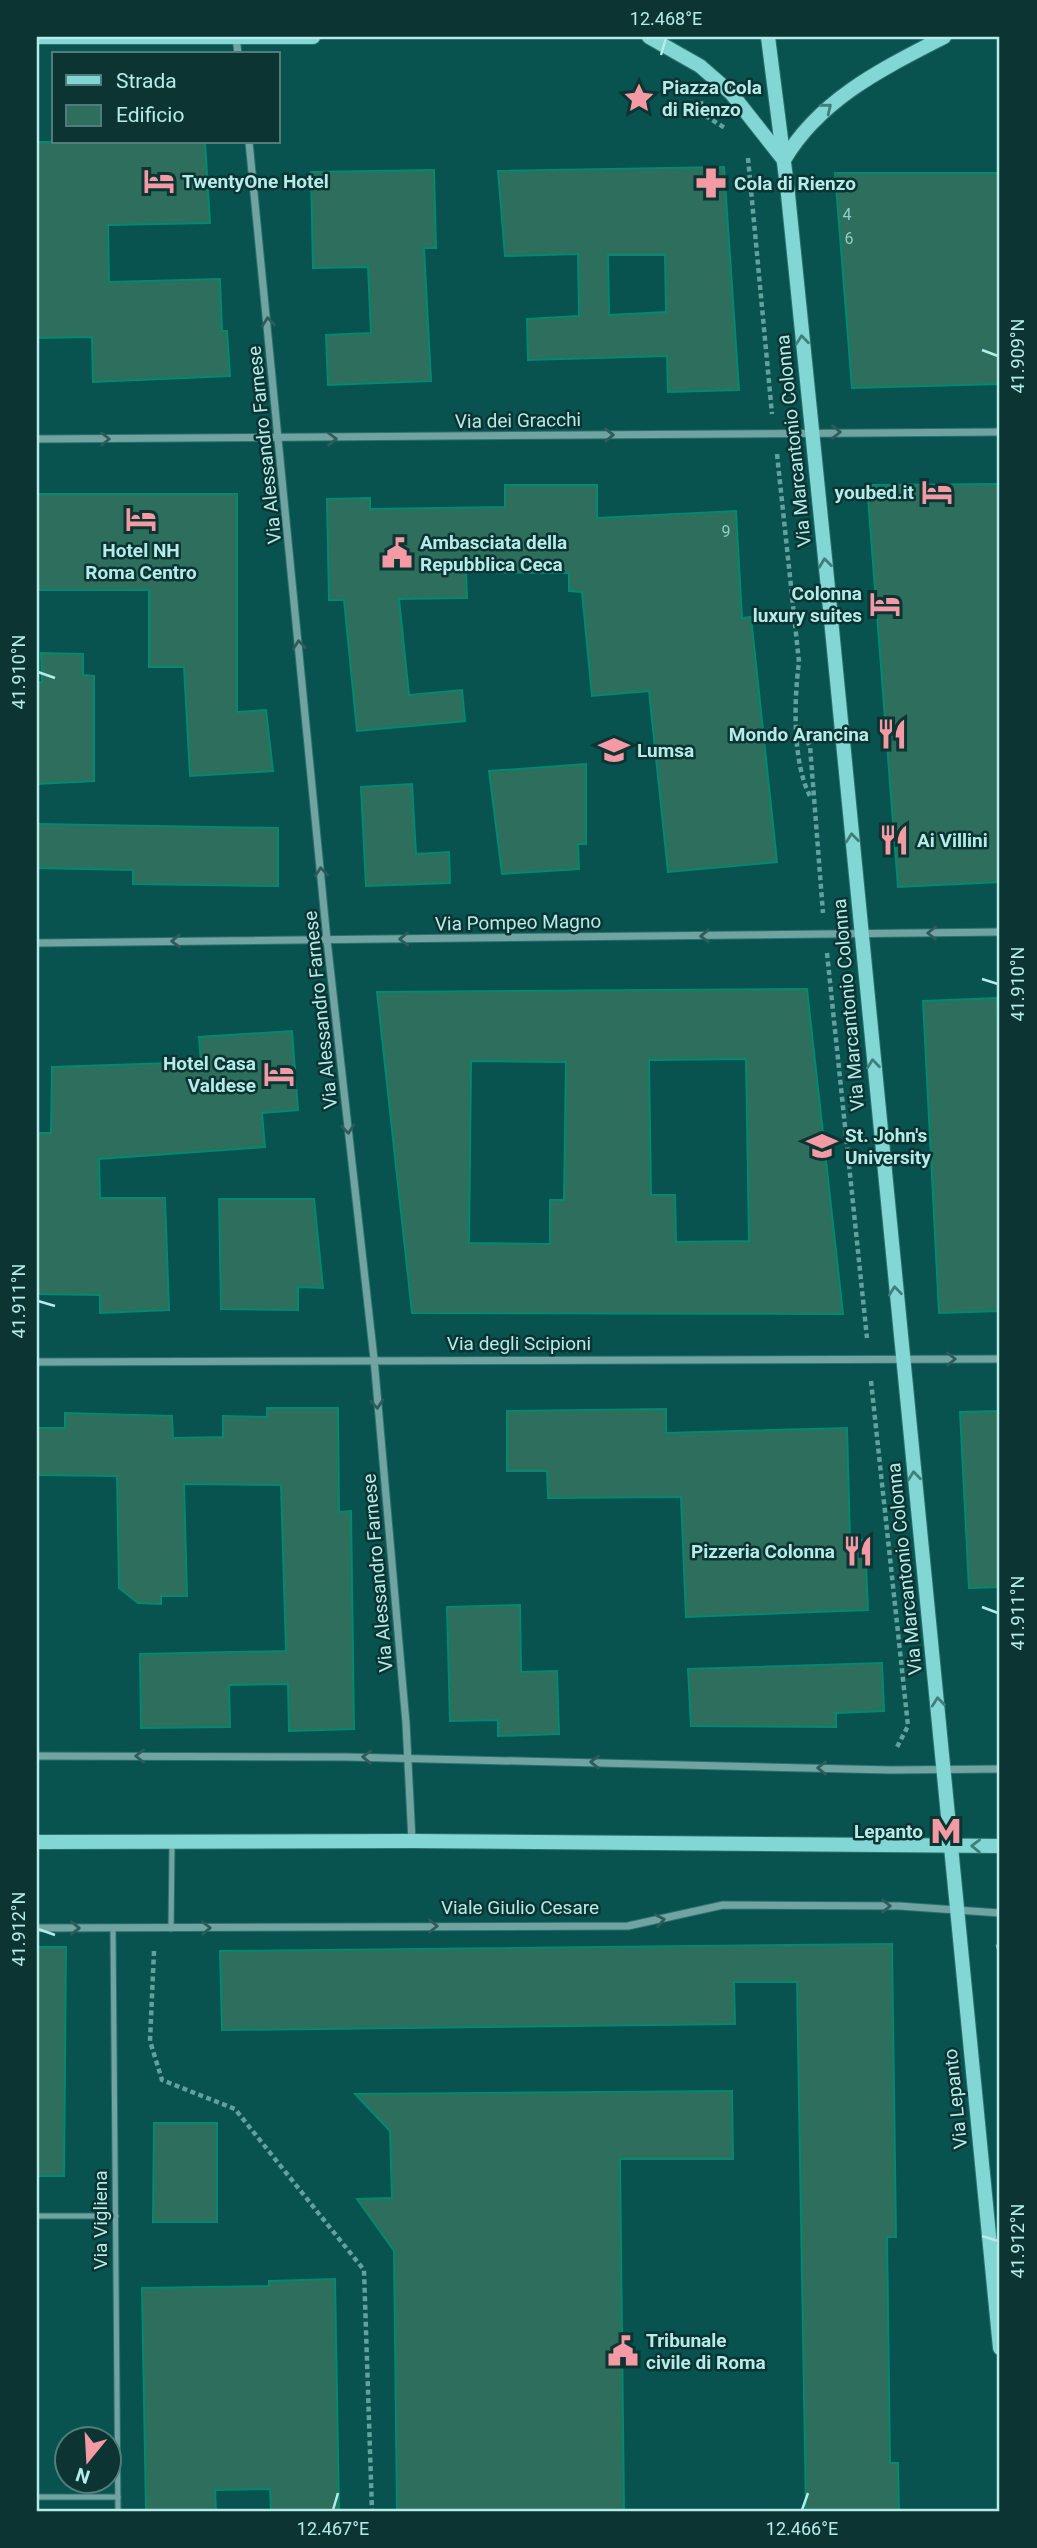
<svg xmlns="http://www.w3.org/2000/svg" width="1037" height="2548" font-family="Roboto,sans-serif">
	<rect width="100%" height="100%" fill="#085250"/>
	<g fill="#2d6e5c" stroke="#008a6f" stroke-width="2" fill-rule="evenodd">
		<polygon points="37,142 205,142 210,223 108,225 109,282 220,279 222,331 227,331 230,376 93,382 92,337 37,338"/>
		<path d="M724,167L739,390L668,392L667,356L528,360L527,319L579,316L578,254L505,256L498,171ZM608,255H665L666,312L609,315Z"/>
		<polygon points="434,170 436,248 424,248 431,381 328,385 326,335 371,333 368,267 313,268 311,172"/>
		<polygon points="835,173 1000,173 1000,384 852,388"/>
		<polygon points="1000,484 1000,882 898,887 867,485"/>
		<polygon points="505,485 597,485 597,518 736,511 742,618 751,617 777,862 668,872 649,691 592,696 582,592 569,591 569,573 466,572 467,598 399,599 409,695 462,690 465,721 357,731 344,600 329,600 327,499 370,498 370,509 505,507"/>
		<polygon points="37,494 237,494 237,712 266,710 273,771 190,776 184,667 149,667 149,590 37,590"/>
		<polygon points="41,653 83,654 83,675 94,676 94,781 37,784 37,682 42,682"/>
		<polygon points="586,764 586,844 578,844 579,869 502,874 489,771"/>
		<polygon points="412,784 416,854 449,852 450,883 366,886 361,787"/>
		<polygon points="37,824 278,828 278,886 133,884 133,870 37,868"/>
		<path d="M807,989L843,1314L412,1313L377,992ZM746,1059L749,1241L676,1242L675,1195H651L649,1060ZM471,1061L566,1062L564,1200H550V1244L469,1243Z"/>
		<polygon points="997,998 1000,1064 1000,1311 939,1313 923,1001"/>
		<polygon points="292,1031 298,1110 262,1113 265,1147 99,1159 100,1198 165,1198 169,1310 100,1313 100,1295 37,1294 37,1133 51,1133 52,1067 201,1062 199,1037"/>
		<polygon points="219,1199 314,1199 323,1288 298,1287 298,1310 221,1309"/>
		<polygon points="267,1408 338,1408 339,1512 351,1511 354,1729 289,1731 288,1684 229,1685 230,1727 141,1728 140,1654 286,1651 281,1485 184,1484 187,1596 161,1596 161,1604 138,1603 119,1588 117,1476 37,1475 37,1428 65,1428 65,1413 172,1416 173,1438 223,1437 223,1416 267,1417"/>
		<polygon points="666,1409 666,1433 847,1428 850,1540 865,1540 868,1610 686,1617 681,1497 548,1498 547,1471 507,1471 507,1411"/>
		<polygon points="1000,1411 1000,1587 969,1588 960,1412"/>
		<polygon points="520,1605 521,1672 557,1671 559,1734 498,1736 498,1720 450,1721 447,1607"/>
		<polygon points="882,1663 884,1711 836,1713 836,1727 691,1726 688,1669"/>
		<polygon points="892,1944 896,2237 887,2237 890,2463 898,2463 899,2511 806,2511 797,1982 734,1982 735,2024 222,2030 220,1951"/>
		<polygon points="37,1947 66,1947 64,2176 37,2176"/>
		<polygon points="732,2091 733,2159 620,2159 624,2511 397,2511 394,2251 357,2199 392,2198 390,2131 355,2094"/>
		<polygon points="154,2123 217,2123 217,2222 153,2222"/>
		<polygon points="335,2279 339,2511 271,2511 270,2489 215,2490 216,2511 146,2511 142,2288 269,2286 269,2281"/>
	</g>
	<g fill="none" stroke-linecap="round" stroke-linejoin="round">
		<g stroke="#2b716e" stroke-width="7">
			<g id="lane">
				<polyline points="113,1929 118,2511"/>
				<polyline points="171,1929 172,1845"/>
				<polyline points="37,2216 116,2216"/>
				<polyline points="37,2497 118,2497"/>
			</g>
		</g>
		<g stroke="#2b716e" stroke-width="9">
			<g id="street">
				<polyline points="236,37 238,54"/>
				<polyline points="249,142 327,940 374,1359 406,1723 412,1841"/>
				<polyline points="37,439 1000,432"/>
				<polyline points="37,943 1000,932"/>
				<polyline points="37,1362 1000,1359"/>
				<polyline points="37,1756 347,1757 891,1770 1000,1769"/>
				<polyline points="37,1928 628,1926 723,1905 899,1906 1000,1913"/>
			</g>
		</g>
		<g stroke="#2b716e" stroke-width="16">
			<g id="secondary">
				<polyline points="37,37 313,37"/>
				<polyline points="649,37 700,66 731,93 783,159"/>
				<polyline points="768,37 788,194 827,578 1000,2348"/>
				<path d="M784,160C820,99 882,69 944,37"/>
				<polyline points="37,1842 412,1841 1000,1846"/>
			</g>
		</g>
		<g stroke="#61a19e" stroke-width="4.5" stroke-dasharray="5 3.5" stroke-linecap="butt">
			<polyline points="701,101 701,113 725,128"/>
			<polyline points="748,158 772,414"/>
			<path d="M777,454L799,662C794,699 792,764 811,798"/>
			<polyline points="798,726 810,746 823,913"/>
			<polyline points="827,953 867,1338"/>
			<polyline points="871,1381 908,1726 896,1749"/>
			<polyline points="996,1947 1000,1946"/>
			<polyline points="154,1951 150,2041 162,2080 235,2109 364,2270 372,2511"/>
		</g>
		<use href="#lane" stroke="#70a3a1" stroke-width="5"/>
		<use href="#street" stroke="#70a3a1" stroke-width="7"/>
		<use href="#secondary" stroke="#82d6d3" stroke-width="14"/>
	</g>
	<defs><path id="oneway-chevron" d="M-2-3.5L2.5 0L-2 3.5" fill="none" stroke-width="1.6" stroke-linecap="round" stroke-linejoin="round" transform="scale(1.75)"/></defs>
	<g stroke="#417d7b">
		<use href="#oneway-chevron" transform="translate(827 108) rotate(-39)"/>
		<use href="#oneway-chevron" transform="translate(802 340) rotate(-96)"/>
		<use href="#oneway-chevron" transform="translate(825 563) rotate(-97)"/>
		<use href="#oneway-chevron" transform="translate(852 838) rotate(-96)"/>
		<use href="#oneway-chevron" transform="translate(873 1064) rotate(-96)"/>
		<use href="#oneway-chevron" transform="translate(895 1291) rotate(-96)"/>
		<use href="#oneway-chevron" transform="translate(914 1476) rotate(-96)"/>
		<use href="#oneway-chevron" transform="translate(938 1702) rotate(-96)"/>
		<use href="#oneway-chevron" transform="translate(976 1846) rotate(-179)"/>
	</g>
	<g stroke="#2f5b5a">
		<use href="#oneway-chevron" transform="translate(268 322) rotate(-96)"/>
		<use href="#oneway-chevron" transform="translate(836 432)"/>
		<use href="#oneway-chevron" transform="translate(609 435) rotate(-1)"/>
		<use href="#oneway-chevron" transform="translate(105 439)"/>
		<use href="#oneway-chevron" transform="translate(332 439) rotate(-1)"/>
		<use href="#oneway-chevron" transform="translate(299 645) rotate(-96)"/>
		<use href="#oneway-chevron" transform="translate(321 872) rotate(-96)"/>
		<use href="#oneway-chevron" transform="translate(932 933) rotate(180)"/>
		<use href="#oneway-chevron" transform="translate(705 936) rotate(179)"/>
		<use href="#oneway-chevron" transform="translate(404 939) rotate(179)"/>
		<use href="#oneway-chevron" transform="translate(176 941) rotate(179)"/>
		<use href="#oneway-chevron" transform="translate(348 1129) rotate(84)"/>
		<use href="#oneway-chevron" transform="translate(951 1359)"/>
		<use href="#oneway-chevron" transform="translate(377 1404) rotate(85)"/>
		<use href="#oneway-chevron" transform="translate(140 1756) rotate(-180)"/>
		<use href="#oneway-chevron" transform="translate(367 1757) rotate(-179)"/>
		<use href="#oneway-chevron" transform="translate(595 1762) rotate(-179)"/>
		<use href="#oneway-chevron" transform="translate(822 1768) rotate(-179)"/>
		<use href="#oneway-chevron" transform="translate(886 1906)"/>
		<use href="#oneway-chevron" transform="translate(660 1920) rotate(-11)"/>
		<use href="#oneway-chevron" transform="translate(433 1926)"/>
		<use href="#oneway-chevron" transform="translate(75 1928) rotate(1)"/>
		<use href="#oneway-chevron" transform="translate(206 1928) rotate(-1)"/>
	</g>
	<path fill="none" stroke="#b5ebe8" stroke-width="2.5" d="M661,55L666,38M982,350L998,356M38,672L55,678M982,979L998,984M38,1301L55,1306M982,1607L998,1613M38,1929L55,1935M982,2236L998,2241M333,2510L338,2493M802,2510L808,2493"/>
	<defs>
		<g id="sight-bare" transform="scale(2.415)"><path d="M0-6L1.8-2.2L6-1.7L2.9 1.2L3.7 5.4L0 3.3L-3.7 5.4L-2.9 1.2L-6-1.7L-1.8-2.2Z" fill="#f49aa4" stroke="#0c3433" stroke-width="2.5" paint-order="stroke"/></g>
		<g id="hotel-bare" transform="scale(2.415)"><path d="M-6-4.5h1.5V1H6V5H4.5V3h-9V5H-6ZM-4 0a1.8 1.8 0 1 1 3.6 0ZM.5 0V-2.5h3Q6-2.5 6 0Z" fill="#f49aa4" stroke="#0c3433" stroke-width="2.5" paint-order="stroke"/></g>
		<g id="pharmacy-bare" transform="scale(2.415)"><path d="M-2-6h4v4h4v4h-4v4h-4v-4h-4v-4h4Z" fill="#f49aa4" stroke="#0c3433" stroke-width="2.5" paint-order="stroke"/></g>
		<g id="civic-bare" transform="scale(2.415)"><path d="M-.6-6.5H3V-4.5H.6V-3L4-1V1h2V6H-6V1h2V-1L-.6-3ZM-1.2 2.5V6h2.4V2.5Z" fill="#f49aa4" stroke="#0c3433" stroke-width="2.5" paint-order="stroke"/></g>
		<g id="restaurant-bare" transform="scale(2.415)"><path d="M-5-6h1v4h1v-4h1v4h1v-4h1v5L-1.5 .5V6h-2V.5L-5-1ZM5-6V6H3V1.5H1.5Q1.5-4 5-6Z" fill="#f49aa4" stroke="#0c3433" stroke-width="2.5" paint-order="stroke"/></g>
		<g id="university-bare" transform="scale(2.415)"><path d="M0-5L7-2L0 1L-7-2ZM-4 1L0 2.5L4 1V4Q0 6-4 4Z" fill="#f49aa4" stroke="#0c3433" stroke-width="2.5" paint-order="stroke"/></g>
		<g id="metro-bare" transform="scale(2.415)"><path d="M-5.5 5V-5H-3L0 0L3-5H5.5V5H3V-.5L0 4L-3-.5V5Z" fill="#f49aa4" stroke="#0c3433" stroke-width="2.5" paint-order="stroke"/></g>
	</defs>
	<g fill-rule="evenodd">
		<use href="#sight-bare" x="639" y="98"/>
		<use href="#hotel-bare" x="159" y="181"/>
		<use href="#pharmacy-bare" x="711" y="183"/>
		<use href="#hotel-bare" x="937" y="492"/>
		<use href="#hotel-bare" x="141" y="519"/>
		<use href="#civic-bare" x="397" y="553"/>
		<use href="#hotel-bare" x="885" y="604"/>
		<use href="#restaurant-bare" x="892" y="734"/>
		<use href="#university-bare" x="614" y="750"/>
		<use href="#restaurant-bare" x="894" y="840"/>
		<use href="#hotel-bare" x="279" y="1074"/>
		<use href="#university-bare" x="822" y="1146"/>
		<use href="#restaurant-bare" x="858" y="1551"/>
		<use href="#metro-bare" x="946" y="1831"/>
		<use href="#civic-bare" x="623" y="2351"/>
	</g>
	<g text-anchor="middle" stroke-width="5" stroke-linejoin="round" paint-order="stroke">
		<g font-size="16" fill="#93ccc5">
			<text x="847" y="220">4</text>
			<text x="849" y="244">6</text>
			<text x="726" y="537">9</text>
		</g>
		<g font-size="19" font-weight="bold" fill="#b5ebe8" stroke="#0c3433" text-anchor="start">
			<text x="662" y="94">Piazza Cola<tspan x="662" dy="22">di Rienzo</tspan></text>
			<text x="182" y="188">TwentyOne Hotel</text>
			<text x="734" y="190">Cola di Rienzo</text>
			<text x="914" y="499" text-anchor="end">youbed.it</text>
			<text x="420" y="549">Ambasciata della<tspan x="420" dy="22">Repubblica Ceca</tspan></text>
			<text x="141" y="557" text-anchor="middle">Hotel NH<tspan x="141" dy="22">Roma Centro</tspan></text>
			<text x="862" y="600" text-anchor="end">Colonna<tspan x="862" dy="22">luxury suites</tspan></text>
			<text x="869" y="741" text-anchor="end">Mondo Arancina</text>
			<text x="637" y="757">Lumsa</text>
			<text x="917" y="847">Ai Villini</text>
			<text x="256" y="1070" text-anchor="end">Hotel Casa<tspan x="256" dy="22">Valdese</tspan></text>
			<text x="845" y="1142">St. John's<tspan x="845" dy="22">University</tspan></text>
			<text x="835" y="1558" text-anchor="end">Pizzeria Colonna</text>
			<text x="923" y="1838" text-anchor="end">Lepanto</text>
			<text x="646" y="2347">Tribunale<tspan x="646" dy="22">civile di Roma</tspan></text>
		</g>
		<g font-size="19" fill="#b5ebe8" stroke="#0c3433">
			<text transform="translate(518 420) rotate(-1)" y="7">Via dei Gracchi</text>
			<text transform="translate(793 441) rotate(-96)" y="7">Via Marcantonio Colonna</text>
			<text transform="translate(264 445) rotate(-96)" y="7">Via Alessandro Farnese</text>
			<text transform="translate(518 922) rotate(-1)" y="7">Via Pompeo Magno</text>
			<text transform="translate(848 1005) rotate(-95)" y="7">Via Marcantonio Colonna</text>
			<text transform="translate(320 1010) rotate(-96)" y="7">Via Alessandro Farnese</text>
			<text x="519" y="1350">Via degli Scipioni</text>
			<text transform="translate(904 1569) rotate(-96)" y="7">Via Marcantonio Colonna</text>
			<text transform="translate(377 1573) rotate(-95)" y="7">Via Alessandro Farnese</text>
			<text x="520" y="1914">Viale Giulio Cesare</text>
			<text transform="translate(955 2099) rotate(-96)" y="7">Via Lepanto</text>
			<text transform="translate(100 2220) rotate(-90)" y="7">Via Vigliena</text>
		</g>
	</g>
	<rect width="1037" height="2548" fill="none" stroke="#0c3433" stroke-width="77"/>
	<rect x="52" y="52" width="228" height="91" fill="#0c3433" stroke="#507d7b" stroke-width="2"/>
	<rect x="66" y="75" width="35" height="10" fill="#82d6d3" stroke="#507d7b" stroke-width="2"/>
	<text x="116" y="88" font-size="21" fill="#b5ebe8">Strada</text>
	<rect x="66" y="105" width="35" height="21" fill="#2d6e5c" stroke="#507d7b" stroke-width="2"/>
	<text x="116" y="122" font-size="21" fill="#b5ebe8">Edificio</text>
	<g transform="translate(88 2460) rotate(198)"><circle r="33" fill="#0c3433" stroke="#507d7b" stroke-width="2"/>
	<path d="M0-5L12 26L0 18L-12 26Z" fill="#f49aa4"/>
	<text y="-10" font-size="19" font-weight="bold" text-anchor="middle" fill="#b5ebe8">N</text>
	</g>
	<rect x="38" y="38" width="960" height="2472" fill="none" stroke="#b5ebe8" stroke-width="2.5"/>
	<g font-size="18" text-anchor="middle" fill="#b5ebe8">
		<text x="666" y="25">12.468°E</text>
		<text transform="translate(1018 356) rotate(-90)" y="6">41.909°N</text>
		<text transform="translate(19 672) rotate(-90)" y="6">41.910°N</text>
		<text transform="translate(1018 984) rotate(-90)" y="6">41.910°N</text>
		<text transform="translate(19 1301) rotate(-90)" y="6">41.911°N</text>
		<text transform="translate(1018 1613) rotate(-90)" y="6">41.911°N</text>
		<text transform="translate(19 1929) rotate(-90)" y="6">41.912°N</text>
		<text transform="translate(1018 2241) rotate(-90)" y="6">41.912°N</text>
		<text x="333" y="2535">12.467°E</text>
		<text x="802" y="2535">12.466°E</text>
	</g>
</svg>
